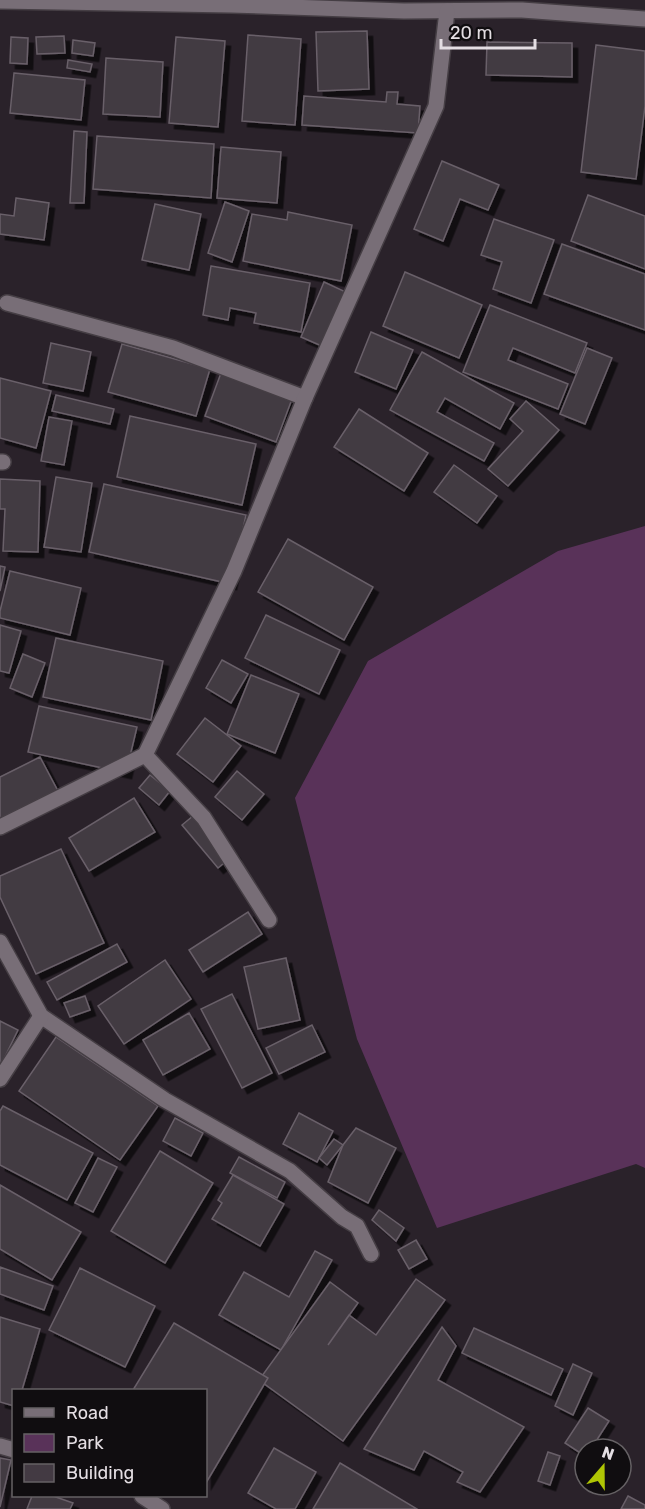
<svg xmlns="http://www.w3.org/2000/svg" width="645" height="1509" font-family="Rubik,sans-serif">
	<defs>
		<filter id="shadow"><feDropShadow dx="5.5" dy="5.5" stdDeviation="0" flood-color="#0009"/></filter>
	</defs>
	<rect width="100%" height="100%" fill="#2a222a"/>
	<polygon fill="#593259" points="645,526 645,1168 636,1164 437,1228 357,1039 295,798 368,661 558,551"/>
	<g fill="#433a43" stroke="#696069" stroke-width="1.5" filter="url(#shadow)">
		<polygon points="367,31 369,89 318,91 316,32"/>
		<polygon points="248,35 301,39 295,125 242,121"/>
		<polygon points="64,36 65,53 37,54 36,37"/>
		<polygon points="11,37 28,38 27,64 10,63"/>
		<polygon points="176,37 225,41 218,127 169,123"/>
		<polygon points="73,40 95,43 93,56 72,53"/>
		<polygon points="487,42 572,43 572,77 486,75"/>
		<polygon points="596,45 645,51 645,106 636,179 581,172"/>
		<polygon points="106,58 163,62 160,117 103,114"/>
		<polygon points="68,60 92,64 90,72 67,68"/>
		<polygon points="14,73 85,80 81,120 10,113"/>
		<polygon points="387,92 398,92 397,104 420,106 418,133 302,125 304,96 386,102"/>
		<polygon points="74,131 87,132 84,203 70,203"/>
		<polygon points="97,136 214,144 211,198 93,189"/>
		<polygon points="221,147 281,152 277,203 217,198"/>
		<polygon points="442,161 499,185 488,210 460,199 443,241 414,229"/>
		<polygon points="588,195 645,216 645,269 571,241"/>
		<polygon points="16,198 49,203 44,240 0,234 0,214 14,216"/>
		<polygon points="225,202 249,211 232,262 208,253"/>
		<polygon points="155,204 201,214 189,270 142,260"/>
		<polygon points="288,212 352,225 341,281 243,261 252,214 287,220"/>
		<polygon points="494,219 554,240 531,303 493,289 502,262 481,255"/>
		<polygon points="562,244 645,274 645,330 544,294"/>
		<polygon points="211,266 310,283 301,332 254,323 256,313 230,308 228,320 203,315"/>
		<polygon points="405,272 482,305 459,358 383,326"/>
		<polygon points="324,282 348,293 324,347 301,337"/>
		<polygon points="490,305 587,343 575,373 513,348 508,360 568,384 558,409 463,372"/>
		<polygon points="371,332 413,350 396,389 355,372"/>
		<polygon points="51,343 91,352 83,391 43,383"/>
		<polygon points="122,344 210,369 196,416 108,392"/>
		<polygon points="587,348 612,358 585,424 560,414"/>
		<polygon points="422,352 514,403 500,429 445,398 437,412 494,443 484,461 390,410"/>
		<polygon points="221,373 292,399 276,442 205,416"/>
		<polygon points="0,378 51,391 36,448 0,438"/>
		<polygon points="56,395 114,409 110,424 52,411"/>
		<polygon points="526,401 559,430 508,486 488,469 523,431 510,419"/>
		<polygon points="359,409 428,453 404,491 334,447"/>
		<polygon points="130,416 256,444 242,505 117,477"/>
		<polygon points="49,417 72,421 64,465 41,461"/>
		<polygon points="454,465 497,496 477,523 434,492"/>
		<polygon points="56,477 92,483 81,552 44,547"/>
		<polygon points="0,479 40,481 38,552 3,551 5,509 0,509"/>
		<polygon points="104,484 246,515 231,584 89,552"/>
		<polygon points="288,539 373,587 344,640 258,592"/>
		<polygon points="0,566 5,567 0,591"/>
		<polygon points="10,571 81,588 70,635 0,618 0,611"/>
		<polygon points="266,615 340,650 319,694 245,658"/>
		<polygon points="0,625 21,631 9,673 0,671"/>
		<polygon points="56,638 163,661 151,720 43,697"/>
		<polygon points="23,654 45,663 32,697 10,688"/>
		<polygon points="222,660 248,674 231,703 206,688"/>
		<polygon points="251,675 299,694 275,753 227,734"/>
		<polygon points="39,706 137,727 126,773 28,752"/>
		<polygon points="205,718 241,746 213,782 177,754"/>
		<polygon points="40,757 59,793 0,823 0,777"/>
		<polygon points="237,771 264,794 242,820 215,797"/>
		<polygon points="150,775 170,791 159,805 139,788"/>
		<polygon points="134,798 155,832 89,871 69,838"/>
		<polygon points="199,811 235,854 218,868 182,825"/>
		<polygon points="61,849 104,943 36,974 0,897 0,876"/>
		<polygon points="248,912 262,934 203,972 189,950"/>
		<polygon points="117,944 127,962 57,1000 47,982"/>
		<polygon points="286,958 300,1020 258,1029 244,967"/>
		<polygon points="165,960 191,999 124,1044 98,1006"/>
		<polygon points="232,994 272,1073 242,1088 201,1009"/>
		<polygon points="85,996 90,1010 70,1017 64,1003"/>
		<polygon points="189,1013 210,1049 163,1075 143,1040"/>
		<polygon points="0,1021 18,1030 0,1067"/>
		<polygon points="312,1025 325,1052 279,1074 266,1048"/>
		<polygon points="56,1037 158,1106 120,1160 19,1091"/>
		<polygon points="3,1106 93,1153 67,1200 0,1165 0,1111"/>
		<polygon points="299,1113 333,1131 317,1162 283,1144"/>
		<polygon points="175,1118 203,1133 191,1156 163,1141"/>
		<polygon points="356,1128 396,1148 368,1203 328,1182 343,1145"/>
		<polygon points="334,1139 343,1145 327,1165 319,1158"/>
		<polygon points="160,1151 213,1183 165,1263 111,1231"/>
		<polygon points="239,1157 285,1182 277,1198 230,1173"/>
		<polygon points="98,1158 117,1167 93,1212 75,1203"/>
		<polygon points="233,1175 284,1204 260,1246 212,1219 222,1203 218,1200"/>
		<polygon points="0,1185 81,1232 52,1280 0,1249"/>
		<polygon points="379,1210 404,1228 396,1241 372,1220"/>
		<polygon points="416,1240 427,1259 409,1269 398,1250"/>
		<polygon points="315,1251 332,1260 281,1350 219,1315 244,1272 289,1297"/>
		<polygon points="0,1267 53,1286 44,1310 0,1294"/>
		<polygon points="80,1268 155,1306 125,1367 49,1330"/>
		<polygon points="416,1279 445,1300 343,1441 259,1380 330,1282 358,1303 328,1345 349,1315 376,1335"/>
		<polygon points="0,1317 40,1329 22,1390 14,1390 14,1406 0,1402"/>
		<polygon points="174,1323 268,1378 206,1483 206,1390 133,1390"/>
		<polygon points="442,1327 456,1346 438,1380 524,1427 480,1492 457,1482 463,1472 424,1451 414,1470 364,1449"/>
		<polygon points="474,1328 563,1369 551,1395 462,1353"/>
		<polygon points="573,1364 592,1373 573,1415 555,1406"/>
		<polygon points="588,1408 609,1421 591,1449 585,1449 585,1456 565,1443"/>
		<polygon points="274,1448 316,1472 295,1509 276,1509 248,1493"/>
		<polygon points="548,1452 560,1456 550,1485 538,1481"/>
		<polygon points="0,1458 11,1460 0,1507"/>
		<polygon points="340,1463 417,1509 313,1509"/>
		<polygon points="32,1496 53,1496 73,1503 70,1509 27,1509"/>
		<polygon points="628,1496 645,1505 645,1509 621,1509"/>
	</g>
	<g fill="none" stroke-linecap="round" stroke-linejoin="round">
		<g stroke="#453e44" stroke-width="18">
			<g id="minor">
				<polyline points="0,1 231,5 404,11 522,10 645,19"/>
				<polyline points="7,303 173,348 305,398"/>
				<polyline points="0,462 3,462"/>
				<polyline points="145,755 204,818 269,920"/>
				<polyline points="0,827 145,755 234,571 305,398 436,106 447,11"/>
				<polyline points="0,942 41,1016 165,1100 290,1171 342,1217 357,1226 371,1254"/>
				<polyline points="0,1079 41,1016"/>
				<polyline points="0,1446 14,1450"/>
				<polyline points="142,1496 162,1509"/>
			</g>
		</g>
		<use href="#minor" stroke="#786e77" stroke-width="15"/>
	</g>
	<rect x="12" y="1389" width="195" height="108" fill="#100d10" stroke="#656164" stroke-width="1.5"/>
	<rect x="24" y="1408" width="30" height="9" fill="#786e77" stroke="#656164" stroke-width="1.5"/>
	<text x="66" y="1419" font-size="18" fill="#e4dee3">Road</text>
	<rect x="24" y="1434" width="30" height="18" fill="#593259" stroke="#656164" stroke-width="1.5"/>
	<text x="66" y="1449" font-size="18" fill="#e4dee3">Park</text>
	<rect x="24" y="1464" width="30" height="18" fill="#433a43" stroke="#656164" stroke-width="1.5"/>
	<text x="66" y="1479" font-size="18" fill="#e4dee3">Building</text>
	<g transform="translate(603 1467) rotate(20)"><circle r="28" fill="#100d10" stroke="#656164" stroke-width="1.5"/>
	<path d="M0-4.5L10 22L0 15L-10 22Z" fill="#afc504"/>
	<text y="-9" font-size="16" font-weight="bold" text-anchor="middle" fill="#e4dee3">N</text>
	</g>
	<path d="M441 39v9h94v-9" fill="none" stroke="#e4dee3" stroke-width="3"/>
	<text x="450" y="39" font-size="18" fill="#e4dee3" stroke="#100d10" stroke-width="4.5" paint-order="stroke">20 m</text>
</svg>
